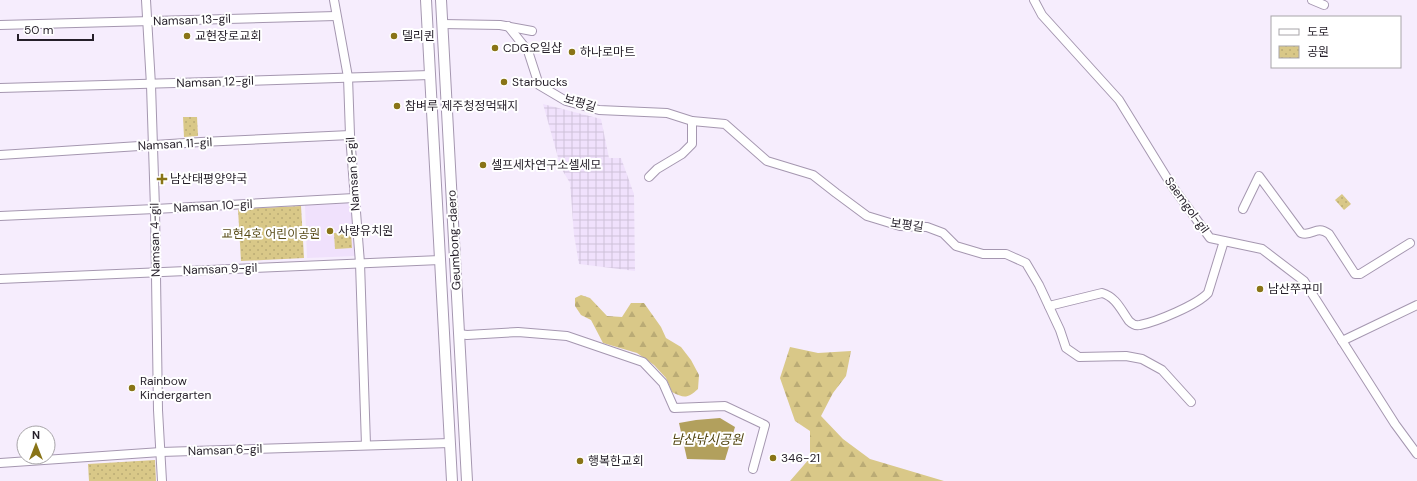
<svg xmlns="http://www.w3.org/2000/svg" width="1417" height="481" font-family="'DM Sans','Noto Sans KR',sans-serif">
	<defs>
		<pattern id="industrial-grid" width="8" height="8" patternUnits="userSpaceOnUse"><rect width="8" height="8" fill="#f0e1fc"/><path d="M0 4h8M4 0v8" fill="none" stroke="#cec1d8"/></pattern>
		<pattern id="forest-firs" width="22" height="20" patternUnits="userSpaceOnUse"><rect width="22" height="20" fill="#d9c888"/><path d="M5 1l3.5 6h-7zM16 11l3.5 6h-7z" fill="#baab75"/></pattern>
		<pattern id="park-dots" width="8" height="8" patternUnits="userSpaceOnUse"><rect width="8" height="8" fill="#d9c888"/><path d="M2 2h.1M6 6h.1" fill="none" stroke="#baab75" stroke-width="1.8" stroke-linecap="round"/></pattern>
	</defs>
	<rect width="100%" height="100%" fill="#f6edfd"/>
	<polygon fill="#f0e1fc" points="353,203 355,256 307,258 305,205"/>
	<polygon fill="url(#industrial-grid)" points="543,104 601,119 609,158 621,158 634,194 635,271 579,264 574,235 570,183 561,168"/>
	<g fill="url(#forest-firs)">
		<path d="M581,295L590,298L607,316L622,317L631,303H644L661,327L666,338L681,347L691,360L699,375L698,389C687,399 684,398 672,392L666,378L654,365L637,353L603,343L591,320L581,315L575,306V298Z"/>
		<polygon points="790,347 818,353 851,351 846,376 833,393 821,416 843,439 870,459 944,481 790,481 810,458 810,431 795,421 780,378"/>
	</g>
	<g fill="url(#park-dots)">
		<polygon points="183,117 197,117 198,136 184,137"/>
		<polygon points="1342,194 1351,204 1344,210 1335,200"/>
		<polygon points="301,206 304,258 241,261 238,209"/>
		<polygon points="351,232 352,248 335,249 334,233"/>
		<polygon points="155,460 156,481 89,481 88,464"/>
	</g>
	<polygon fill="#b2a05d" points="720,418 735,427 725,460 687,459 679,423 696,420"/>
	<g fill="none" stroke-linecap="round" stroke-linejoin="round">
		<g stroke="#a597b0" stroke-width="10">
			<g id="minor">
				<polyline points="146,0 151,85 155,209 158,410 162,481"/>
				<polyline points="334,0 348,77 350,135 360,263 366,445"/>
				<polyline points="1034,0 1042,15 1119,100 1172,186 1210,238 1262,249 1304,281 1395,424 1417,454"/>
				<polyline points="1312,0 1324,5"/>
				<polyline points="442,24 500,25 532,31"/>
				<polyline points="0,25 336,16"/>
				<polyline points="508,26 528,51 539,85 566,101 599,110 667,113 692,121 725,124 767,161 813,175 836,193 867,216 900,226 927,227 943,233 956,246 983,254 1006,254 1026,263 1039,285 1060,330 1066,348 1079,357 1126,356 1142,359 1162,370 1191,402"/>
				<path d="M0,88C143,85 287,79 430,75"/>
				<polyline points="0,155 201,142 350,135"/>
				<polyline points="649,177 657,169 682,154 692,144 692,121"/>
				<path d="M1243,209L1259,176L1301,233C1313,237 1316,224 1329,234L1355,274H1360L1410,243"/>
				<polyline points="0,216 155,209 354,198"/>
				<polyline points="0,279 440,260"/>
				<path d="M1049,306L1102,293C1116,297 1121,310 1129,321C1132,324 1136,326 1140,325C1156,322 1197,305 1208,293L1224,241"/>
				<polyline points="459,334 467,335 518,332 567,336 643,362 663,383 674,408 725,406 765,425 753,469"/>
				<polyline points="1342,341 1417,305"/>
				<polyline points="0,463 161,452 450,443"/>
			</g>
		</g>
		<g stroke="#a597b0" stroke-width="12">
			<g id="tertiary">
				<polyline points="426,0 452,481"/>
				<polyline points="441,0 467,481"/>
			</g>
		</g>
		<use href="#minor" stroke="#fff" stroke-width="8"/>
		<use href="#tertiary" stroke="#fff" stroke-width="10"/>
	</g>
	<g fill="#897417" stroke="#fff" stroke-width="1.5">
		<circle cx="187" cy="36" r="4"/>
		<circle cx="394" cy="36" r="4"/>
		<circle cx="495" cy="48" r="4"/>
		<circle cx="572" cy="52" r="4"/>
		<circle cx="504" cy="82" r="4"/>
		<circle cx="397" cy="106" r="4"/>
		<circle cx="483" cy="165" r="4"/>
		<path d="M160 173h4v4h4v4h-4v4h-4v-4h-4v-4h4z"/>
		<circle cx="330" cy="231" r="4"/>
		<circle cx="1260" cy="289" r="4"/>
		<circle cx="132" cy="388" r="4"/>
		<circle cx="773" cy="458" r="4"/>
		<circle cx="580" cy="461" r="4"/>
	</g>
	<g text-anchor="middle" stroke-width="4" stroke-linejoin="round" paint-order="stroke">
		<g font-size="12" fill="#251f29" stroke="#fff">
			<text transform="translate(192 20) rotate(-2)" y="4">Namsan 13-gil</text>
			<text transform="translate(215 82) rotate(-2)" y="4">Namsan 12-gil</text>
			<text transform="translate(580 103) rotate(17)" y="4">보평길</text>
			<text transform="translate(175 144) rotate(-3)" y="4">Namsan 11-gil</text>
			<text transform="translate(353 174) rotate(-94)" y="4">Namsan 8-gil</text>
			<text transform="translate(1187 205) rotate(54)" y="4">Saemgol-gil</text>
			<text transform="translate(213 206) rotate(-3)" y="4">Namsan 10-gil</text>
			<text transform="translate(907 225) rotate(8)" y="4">보평길</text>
			<text transform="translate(155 240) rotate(-91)" y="4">Namsan 4-gil</text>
			<text transform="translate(454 240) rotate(-93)" y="4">Geumbong-daero</text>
			<text transform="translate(220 269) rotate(-2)" y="4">Namsan 9-gil</text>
			<text transform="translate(225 450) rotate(-2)" y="4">Namsan 6-gil</text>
		</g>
		<g font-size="12" fill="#251f29" stroke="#fff" text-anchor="start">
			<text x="195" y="40">교현장로교회</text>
			<text x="402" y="40">델리퀸</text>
			<text x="503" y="52">CDG오일샵</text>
			<text x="580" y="56">하나로마트</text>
			<text x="512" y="86">Starbucks</text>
			<text x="405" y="110">참벼루 제주청정먹돼지</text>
			<text x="491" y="169">셀프세차연구소셀세모</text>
			<text x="170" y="183">남산태평양약국</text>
			<text x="338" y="235">사랑유치원</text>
			<text x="1268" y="293">남산쭈꾸미</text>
			<text x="140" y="385">Rainbow<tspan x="140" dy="14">Kindergarten</tspan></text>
			<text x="781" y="462">346-21</text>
			<text x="588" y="465">행복한교회</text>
		</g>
		<g font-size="12" fill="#594c18" stroke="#fff">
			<text x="271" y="238">교현4호 어린이공원</text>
		</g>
		<g font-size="13" font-style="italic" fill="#534611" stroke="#fff">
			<text x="707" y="444">남산낚시공원</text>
		</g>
	</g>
	<rect x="1271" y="16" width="130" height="52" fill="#ffffff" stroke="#a8a5a9"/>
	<rect x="1279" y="29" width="20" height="6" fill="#ffffff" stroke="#a8a5a9"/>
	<text x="1307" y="36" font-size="12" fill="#251f29">도로</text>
	<rect x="1279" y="46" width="20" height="12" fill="url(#park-dots)" stroke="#a8a5a9"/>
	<text x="1307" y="56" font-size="12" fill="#251f29">공원</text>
	<g transform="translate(36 445)"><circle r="19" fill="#ffffff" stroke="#a8a5a9"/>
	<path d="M0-3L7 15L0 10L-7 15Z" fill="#897417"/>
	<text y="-6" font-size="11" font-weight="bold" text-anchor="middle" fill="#251f29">N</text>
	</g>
	<path d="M18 34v6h75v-6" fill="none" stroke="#251f29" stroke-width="2"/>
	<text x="24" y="34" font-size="12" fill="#251f29" stroke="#ffffff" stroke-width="3" paint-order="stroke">50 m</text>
</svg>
